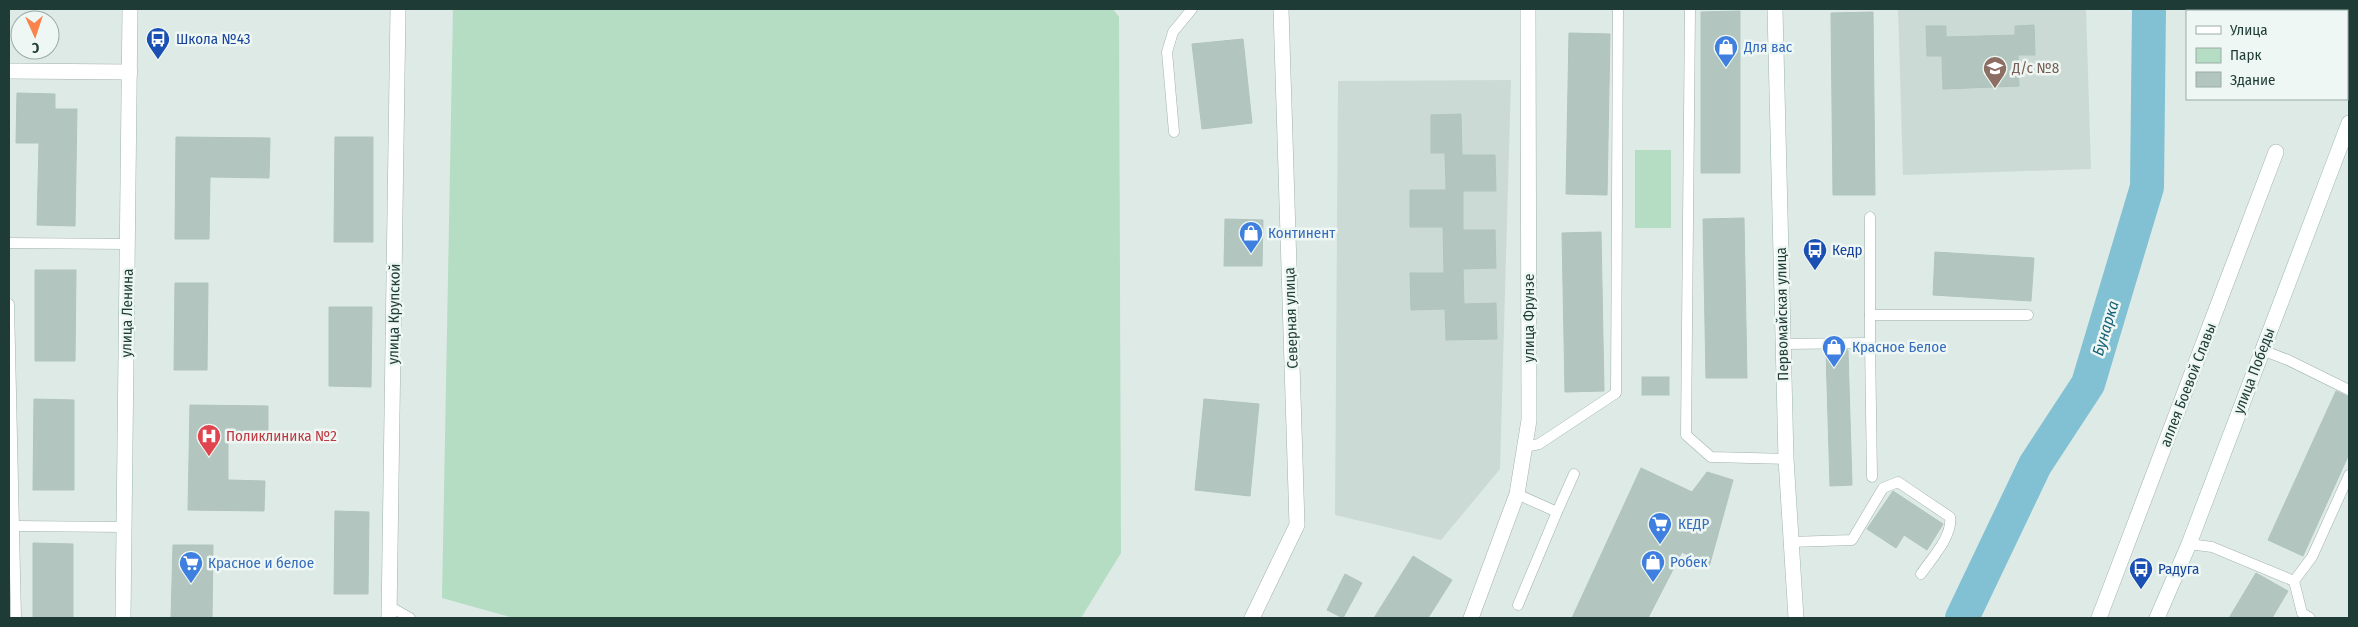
<svg xmlns="http://www.w3.org/2000/svg" width="2358" height="627" font-family="'Fira Sans Condensed',sans-serif">
	<rect width="100%" height="100%" fill="#deeae6"/>
	<g fill="#ccdad5">
		<polygon points="1898,9 2086,9 2091,169 1903,175"/>
		<polygon points="1511,80 1500,469 1441,540 1335,515 1338,81"/>
	</g>
	<g fill="#b5ddc3">
		<polygon points="453,9 1113,9 1119,17 1121,553 1081,618 514,618 442,598"/>
		<rect x="1635" y="150" width="36" height="78"/>
	</g>
	<g fill="none" stroke-linecap="round" stroke-linejoin="round">
		<polyline stroke="#82c1d3" stroke-width="34" points="1962,618 2035,465 2088,384 2147,187 2149,9"/>
	</g>
	<g fill="#b3c5bf" stroke="#b0c4bd">
		<polygon points="1740,11 1740,173 1701,173 1701,12"/>
		<polygon points="1873,12 1875,195 1833,195 1831,13"/>
		<polygon points="2034,25 2035,55 2018,55 2019,86 1943,89 1942,56 1927,56 1926,26 1946,26 1946,37 2015,35 2015,26"/>
		<polygon points="1569,33 1610,34 1607,195 1566,194"/>
		<polygon points="1243,39 1252,123 1202,129 1192,44"/>
		<polygon points="17,93 55,94 55,109 77,109 75,226 37,225 39,143 16,143"/>
		<polygon points="1461,114 1462,155 1495,155 1496,191 1463,191 1463,230 1495,230 1496,268 1463,269 1464,304 1496,303 1497,339 1446,340 1445,309 1411,310 1410,273 1444,273 1443,227 1410,227 1410,190 1446,190 1445,153 1431,153 1431,115"/>
		<polygon points="176,137 270,138 269,178 210,177 209,239 175,239"/>
		<polygon points="335,137 373,137 373,242 334,242"/>
		<polygon points="1744,218 1747,378 1706,378 1703,219"/>
		<polygon points="1225,219 1263,220 1262,266 1224,266"/>
		<polygon points="1601,232 1604,391 1565,392 1562,233"/>
		<polygon points="1935,252 2034,258 2031,301 1933,295"/>
		<polygon points="35,270 76,270 75,361 35,361"/>
		<polygon points="175,283 208,283 207,370 174,370"/>
		<polygon points="329,307 372,307 371,387 329,386"/>
		<polygon points="1826,350 1848,350 1852,485 1830,486"/>
		<rect x="1642" y="377" width="27" height="18"/>
		<polygon points="2336,391 2349,397 2349,454 2303,556 2268,540"/>
		<polygon points="34,399 74,400 74,490 33,490"/>
		<polygon points="1204,399 1259,404 1250,496 1195,490"/>
		<polygon points="190,405 268,406 268,435 228,434 228,480 265,481 264,511 188,510"/>
		<polygon points="1641,468 1692,492 1707,472 1733,480 1709,567 1682,552 1648,618 1572,618"/>
		<polygon points="1893,491 1943,524 1927,550 1904,535 1896,548 1867,529"/>
		<polygon points="335,511 369,512 368,594 334,594"/>
		<polygon points="33,543 73,544 73,618 33,618"/>
		<polygon points="173,545 213,545 212,618 171,618"/>
		<polygon points="1413,556 1452,580 1428,618 1374,618"/>
		<polygon points="2256,573 2288,591 2272,618 2229,618"/>
		<polygon points="1345,574 1362,583 1343,618 1327,610"/>
	</g>
	<g fill="none" stroke-linecap="round" stroke-linejoin="round">
		<g stroke="#a1b2ad" stroke-width="11">
			<g id="lane">
				<polyline points="1690,9 1686,435 1711,457 1786,459"/>
				<polyline points="1174,132 1167,52 1173,32 1192,9"/>
				<polyline points="9,243 128,244"/>
				<polyline points="9,304 16,618"/>
				<polyline points="1870,315 2028,315"/>
				<polyline points="1870,343 1870,217"/>
				<polyline points="1783,344 1870,343 1872,477"/>
				<polyline points="2262,350 2288,360 2349,390"/>
				<polyline points="1525,447 1539,444 1616,393 1618,9"/>
				<polyline points="1517,494 1557,512 1518,605"/>
				<polyline points="1557,512 1574,474"/>
				<polyline points="14,526 125,527"/>
				<path d="M1790,542L1852,540L1883,488L1898,482L1950,517C1953,536 1931,559 1921,574"/>
				<polyline points="2189,544 2212,547 2294,581 2312,557 2349,475"/>
				<polyline points="2294,581 2302,613 2310,618"/>
				<polyline points="389,606 410,618"/>
			</g>
		</g>
		<g stroke="#a1b2ad" stroke-width="16">
			<g id="street">
				<polyline points="9,71 130,72"/>
				<polyline points="389,618 398,9"/>
				<polyline points="1252,618 1297,525 1281,9"/>
				<polyline points="1471,618 1517,494 1529,420 1528,9"/>
				<polyline points="2099,618 2276,152"/>
			</g>
		</g>
		<g stroke="#9cb7af" stroke-width="16">
			<g id="secondary">
				<polyline points="1775,9 1786,459 1796,618"/>
				<polyline points="123,618 130,9"/>
				<polyline points="2157,618 2189,544 2349,123"/>
			</g>
		</g>
		<use href="#lane" stroke="#fff" stroke-width="10"/>
		<use href="#street" stroke="#fff" stroke-width="15"/>
		<use href="#secondary" stroke="#fff" stroke-width="15"/>
	</g>
	<defs>
		<g id="bus-pin" transform="scale(1.25)"><path d="M0 17L-7.5 6A9.5 9.5 0 1 1 7.5 6Z" fill="#1a4fb4" stroke="#eef7f3"/><path d="M-5-6H5V4H4V6H2V4H-2V6H-4V4H-5ZM-3.5-4V0h7V-4ZM-3.5 1.2v1.5H-2V1.2ZM2 1.2v1.5H3.5V1.2Z" fill="#fff"/></g>
		<g id="shop-pin" transform="scale(1.25)"><path d="M0 17L-7.5 6A9.5 9.5 0 1 1 7.5 6Z" fill="#3f7fe0" stroke="#eef7f3"/><path d="M-5-2.5h2.3a2.7 3.5 0 0 1 5.4 0H5L5.5 6h-11ZM-1.5-2.5h3a1.5 2.3 0 0 0-3 0Z" fill="#fff"/></g>
		<g id="school-pin" transform="scale(1.25)"><path d="M0 17L-7.5 6A9.5 9.5 0 1 1 7.5 6Z" fill="#8d6e63" stroke="#eef7f3"/><path d="M0-5L7-2L0 1L-7-2ZM-4 1L0 2.5L4 1V4Q0 6-4 4Z" fill="#fff"/></g>
		<g id="hospital-pin" transform="scale(1.25)"><path d="M0 17L-7.5 6A9.5 9.5 0 1 1 7.5 6Z" fill="#e0444e" stroke="#eef7f3"/><path d="M-5-5h3v3.5h4V-5h3V5h-3V1.5h-4V5h-3Z" fill="#fff"/></g>
		<g id="supermarket-pin" transform="scale(1.25)"><path d="M0 17L-7.5 6A9.5 9.5 0 1 1 7.5 6Z" fill="#3f7fe0" stroke="#eef7f3"/><path d="M-6-5.5h2.5l.6 2H6L4.5 2H-2.5L-4.4-4H-6ZM-1.5 3.2a1.3 1.3 0 1 0 .1 0ZM3 3.2a1.3 1.3 0 1 0 .1 0Z" fill="#fff"/></g>
	</defs>
	<g fill-rule="evenodd">
		<use href="#bus-pin" x="158" y="39"/>
		<use href="#shop-pin" x="1726" y="47"/>
		<use href="#school-pin" x="1995" y="68"/>
		<use href="#shop-pin" x="1251" y="233"/>
		<use href="#bus-pin" x="1815" y="250"/>
		<use href="#shop-pin" x="1834" y="347"/>
		<use href="#hospital-pin" x="209" y="436"/>
		<use href="#supermarket-pin" x="1660" y="524"/>
		<use href="#shop-pin" x="1653" y="562"/>
		<use href="#supermarket-pin" x="191" y="563"/>
		<use href="#bus-pin" x="2141" y="569"/>
	</g>
	<g text-anchor="middle" stroke-width="5" stroke-linejoin="round" paint-order="stroke">
		<g font-size="15" fill="#164399" stroke="#eef7f3" text-anchor="start">
			<text x="176" y="44">Школа №43</text>
			<text x="1832" y="255">Кедр</text>
			<text x="2158" y="574">Радуга</text>
		</g>
		<g font-size="15" fill="#366cbe" stroke="#eef7f3" text-anchor="start">
			<text x="1744" y="52">Для вас</text>
			<text x="1268" y="238">Континент</text>
			<text x="1852" y="352">Красное Белое</text>
			<text x="1678" y="529">КЕДР</text>
			<text x="1670" y="567">Робек</text>
			<text x="208" y="568">Красное и белое</text>
		</g>
		<g font-size="15" fill="#785e54" stroke="#eef7f3" text-anchor="start">
			<text x="2012" y="73">Д/с №8</text>
		</g>
		<g font-size="15" fill="#1e3b35" stroke="#eef7f3">
			<text transform="translate(127 313) rotate(-89)" y="5">улица Ленина</text>
			<text transform="translate(394 314) rotate(-89)" y="5">улица Крупской</text>
			<text transform="translate(1782 314) rotate(-91)" y="5">Первомайская улица</text>
			<text transform="translate(1291 318) rotate(-92)" y="5">Северная улица</text>
			<text transform="translate(1529 318) rotate(-90)" y="5">улица Фрунзе</text>
			<text transform="translate(2254 371) rotate(-69)" y="5">улица Победы</text>
			<text transform="translate(2188 385) rotate(-69)" y="5">аллея Боевой Славы</text>
		</g>
		<g font-size="15" fill="#be3a42" stroke="#eef7f3" text-anchor="start">
			<text x="226" y="441">Поликлиника №2</text>
		</g>
		<g font-size="16" font-style="italic" fill="#166179" stroke="#eef7f3">
			<text transform="translate(2105 328) rotate(-73)" y="6">Бунарка</text>
		</g>
	</g>
	<rect width="2358" height="627" fill="none" stroke="#1e3b35" stroke-width="20"/>
	<rect x="2186" y="10" width="162" height="90" fill="#eef7f3" stroke="#9baca7"/>
	<rect x="2196" y="26" width="25" height="8" fill="#ffffff" stroke="#9baca7"/>
	<text x="2230" y="35" font-size="15" fill="#1e3b35">Улица</text>
	<rect x="2196" y="48" width="25" height="15" fill="#b5ddc3" stroke="#9baca7"/>
	<text x="2230" y="60" font-size="15" fill="#1e3b35">Парк</text>
	<rect x="2196" y="72" width="25" height="15" fill="#b3c5bf" stroke="#9baca7"/>
	<text x="2230" y="85" font-size="15" fill="#1e3b35">Здание</text>
	<g transform="translate(35 35) rotate(177)"><circle r="24" fill="#eef7f3" stroke="#9baca7"/>
	<path d="M0-4L9 19L0 12L-9 19Z" fill="#f9834d"/>
	<text y="-8" font-size="14" font-weight="bold" text-anchor="middle" fill="#1e3b35">С</text>
	</g>
</svg>
